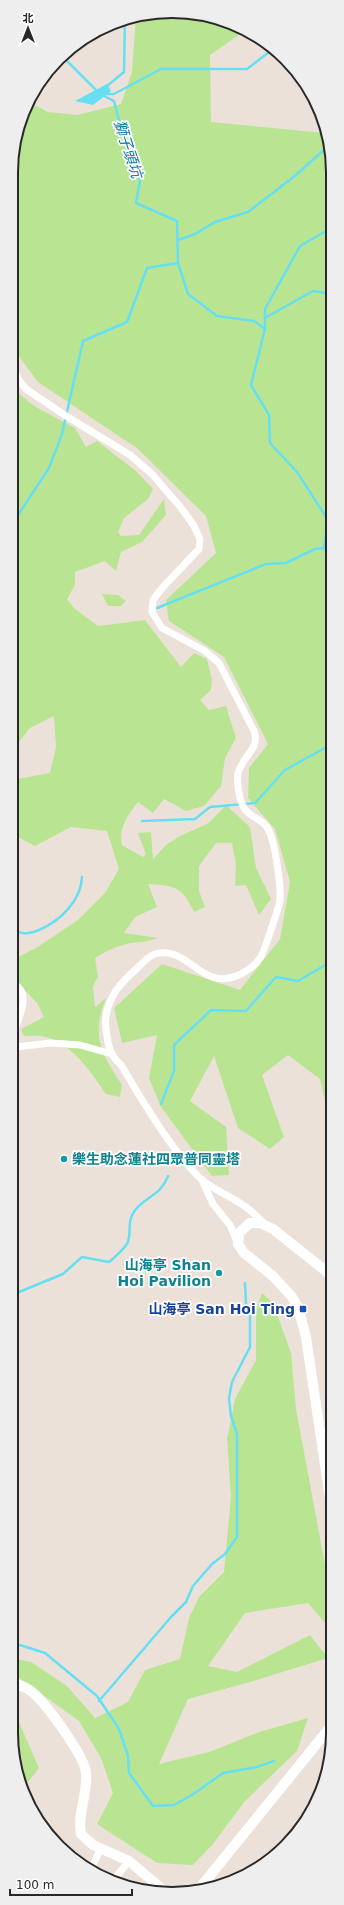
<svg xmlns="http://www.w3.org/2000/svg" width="344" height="1905" font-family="'DejaVu Sans','Noto Sans SC',sans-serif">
	<rect width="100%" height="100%" fill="#ece1d9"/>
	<g fill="#b9e593">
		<polygon points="193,12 246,30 210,55 211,122 325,133 333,161 332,1131 320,1079 288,1055 262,1075 284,1137 270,1149 238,1128 214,1056 190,1101 226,1127 229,1175 212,1176 161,1107 149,1078 157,1035 122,1043 114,1008 162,964 240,990 280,939 290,882 275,829 248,798 249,768 268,744 224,657 169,621 166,600 216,553 206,516 138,449 38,382 12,347 12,151 29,102 48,112 77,115 121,104 132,72 136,16"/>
		<path d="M12,388L34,406L75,428L86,447L97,441L136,471L153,489L148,499L124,518L118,532L121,536L139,535L164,499L166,515L142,542L121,552L116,571L105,561L75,572V585L67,599L74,608L98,626L145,620L181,667L194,653L207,659L212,680L211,690L200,700L209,710L226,706L236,738L225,758L221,786L204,806L186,811L164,799L153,813L138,802C128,815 118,828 122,845L143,857L146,854L138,833L151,832L153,859L166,845L180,836L209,823L226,805L250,827L256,868L271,899L259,915L246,885L235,886L236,865L232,843H216L199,866V891L205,907L194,912C182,886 175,886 148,884L157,907L135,917L124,933L158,938C145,943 140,941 127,944C116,946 105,952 95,958L98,976L93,987L95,1007L106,998C91,1037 101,1053 122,1085L120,1097L106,1094C90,1071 74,1046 46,1037C39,1035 30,1036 24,1036L21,1029L44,1017L37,1003L15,980L12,987V960L36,948L78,920L105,893L119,869L107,831L71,827L35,846L12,834V780L50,773L56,747L54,716L30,728L19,742L12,749Z"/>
		<polygon points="102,594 118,595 126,601 121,606 108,606"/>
		<polygon points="332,1133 332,1215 329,1213"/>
		<polygon points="262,1293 273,1303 291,1353 296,1409 326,1570 330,1629 308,1603 245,1613 208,1666 237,1672 310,1635 328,1658 250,1682 188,1699 159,1764 209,1752 259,1732 308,1718 297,1751 245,1801 213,1844 193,1865 157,1863 97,1824 113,1793 101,1758 79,1721 11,1672 11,1658 31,1662 67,1686 95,1718 128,1702 145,1670 180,1659 189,1618 199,1597 224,1572 231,1496 227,1439 235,1399 256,1360 256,1311"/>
		<polygon points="11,1704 39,1768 22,1790 11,1733"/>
	</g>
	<polygon fill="#67dff3" points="107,84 111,91 93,105 75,101"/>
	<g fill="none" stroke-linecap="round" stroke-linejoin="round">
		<g stroke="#67dff3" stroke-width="2.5">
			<polyline points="63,57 98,92"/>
			<polyline points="107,86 124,72 125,19"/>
			<polyline points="105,94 114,94 161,69 247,69 273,49"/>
			<polyline points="102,95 114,101 126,147 140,181 136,203 177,221 178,263 188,294 217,316 254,321 265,329 251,385 269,415 270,443 297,472 328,520 324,548 332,560"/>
			<polyline points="31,97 49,72"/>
			<polyline points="178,240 195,234 215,222 248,212 296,175 328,146"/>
			<polyline points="265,318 313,291 333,294"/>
			<polyline points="265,329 265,309 300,246 333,227"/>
			<polyline points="12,515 18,515 49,468 62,434 83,341 127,322 147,268 178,263"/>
			<polyline points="157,608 266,564 286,563 315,549 324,548"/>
			<polyline points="142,821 195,819 210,807 255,803 285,770 332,744"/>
			<path d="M12,928C15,930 19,933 23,933C28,934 34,932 39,930C60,921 81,901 82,877"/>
			<polyline points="332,1086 330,1048 332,1039"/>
			<polyline points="161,1104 174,1071 174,1045 211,1010 246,1011 276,977 298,981 332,961"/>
			<path d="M11,1290L19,1292L63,1274L82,1257L109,1262C114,1258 126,1247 128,1242C132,1229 126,1222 136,1209C147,1196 161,1195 168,1176"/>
			<polyline points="11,1644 20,1645 45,1653 97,1696 119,1729 128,1756 129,1773 153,1806 174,1805 192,1795 223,1773 257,1767 274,1761"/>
			<polyline points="99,1701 171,1617 186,1602 193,1586 212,1564 225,1554 237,1537 237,1434 231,1416 229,1398 232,1382 250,1347 250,1310 246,1304 245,1283"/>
		</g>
		<g stroke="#fff" stroke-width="7">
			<path d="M12,362L18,379L26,389L66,416L130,455L152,474L182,509L194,526L200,539L199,549L163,587L153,600L152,612L162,628L205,651L219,663L254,731C261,748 242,757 238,773C237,781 238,790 240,798C246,821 260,814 268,829C275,841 281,885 280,900C280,904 263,955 260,958C255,966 248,970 241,974C201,994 189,944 155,954C146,957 137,969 130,975C115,988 103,1008 106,1029C107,1036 108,1048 112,1054C114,1059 120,1063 123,1068C143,1102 172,1151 200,1178C213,1190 229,1195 243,1205C251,1210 258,1218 265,1224"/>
			<path d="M12,983C41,997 3,1033 16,1047L51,1043L80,1045L112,1054"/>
			<polyline points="202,1180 213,1204 230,1225 237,1242"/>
			<polyline points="91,1869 101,1848"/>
			<polyline points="109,1881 116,1877 129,1861"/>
		</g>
		<g stroke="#fff" stroke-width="10">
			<polyline points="332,1512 306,1337 298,1307 292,1297 273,1276 244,1253 238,1244 239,1233 250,1223 260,1223 273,1229 332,1276"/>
			<path d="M11,1683C18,1684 25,1687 31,1691C45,1702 85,1756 86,1773C88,1794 77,1813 81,1834L93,1845L129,1861L167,1893"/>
			<polyline points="199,1889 332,1725"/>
		</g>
	</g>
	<g fill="#0f9aa8" stroke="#fff" stroke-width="1.5">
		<circle cx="64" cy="1159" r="4"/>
		<circle cx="219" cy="1273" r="4"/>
	</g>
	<rect fill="#1a4fb4" stroke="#fff" stroke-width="1.5" x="299" y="1305" width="8" height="8" rx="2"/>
	<g text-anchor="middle" stroke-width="3.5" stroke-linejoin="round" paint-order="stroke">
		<g font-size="14" font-weight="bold" fill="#0d838f" stroke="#fff" text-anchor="start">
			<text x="72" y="1164">樂生助念蓮社四眾普同靈塔</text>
			<text x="211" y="1270" text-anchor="end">山海亭 Shan<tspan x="211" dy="16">Hoi Pavilion</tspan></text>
		</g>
		<g font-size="14" font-weight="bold" fill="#164399" stroke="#fff" text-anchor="end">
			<text x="295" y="1314">山海亭 San Hoi Ting</text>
		</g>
		<g font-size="15" font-style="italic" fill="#087c9d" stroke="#fff">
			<text transform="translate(128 149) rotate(72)" y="5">獅子頭坑</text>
		</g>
	</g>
	<path d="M0 0H344V1905H0ZM172 18H172A154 154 0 0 1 326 172V1733A154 154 0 0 1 172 1887H172A154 154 0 0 1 18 1733V172A154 154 0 0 1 172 18Z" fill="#eee" fill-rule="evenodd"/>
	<path fill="none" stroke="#282828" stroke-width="2" d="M172 18H172A154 154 0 0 1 326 172V1733A154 154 0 0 1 172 1887H172A154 154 0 0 1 18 1733V172A154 154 0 0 1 172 18Z"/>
	<g transform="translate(28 28)" stroke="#ffffff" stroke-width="3" paint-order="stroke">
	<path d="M0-3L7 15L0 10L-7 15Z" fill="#282828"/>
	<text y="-6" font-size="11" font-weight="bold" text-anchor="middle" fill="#282828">北</text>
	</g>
	<path d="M10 1889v6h122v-6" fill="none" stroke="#282828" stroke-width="2"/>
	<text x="16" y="1889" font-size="12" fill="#282828" stroke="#ffffff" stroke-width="3" paint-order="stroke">100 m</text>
</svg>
